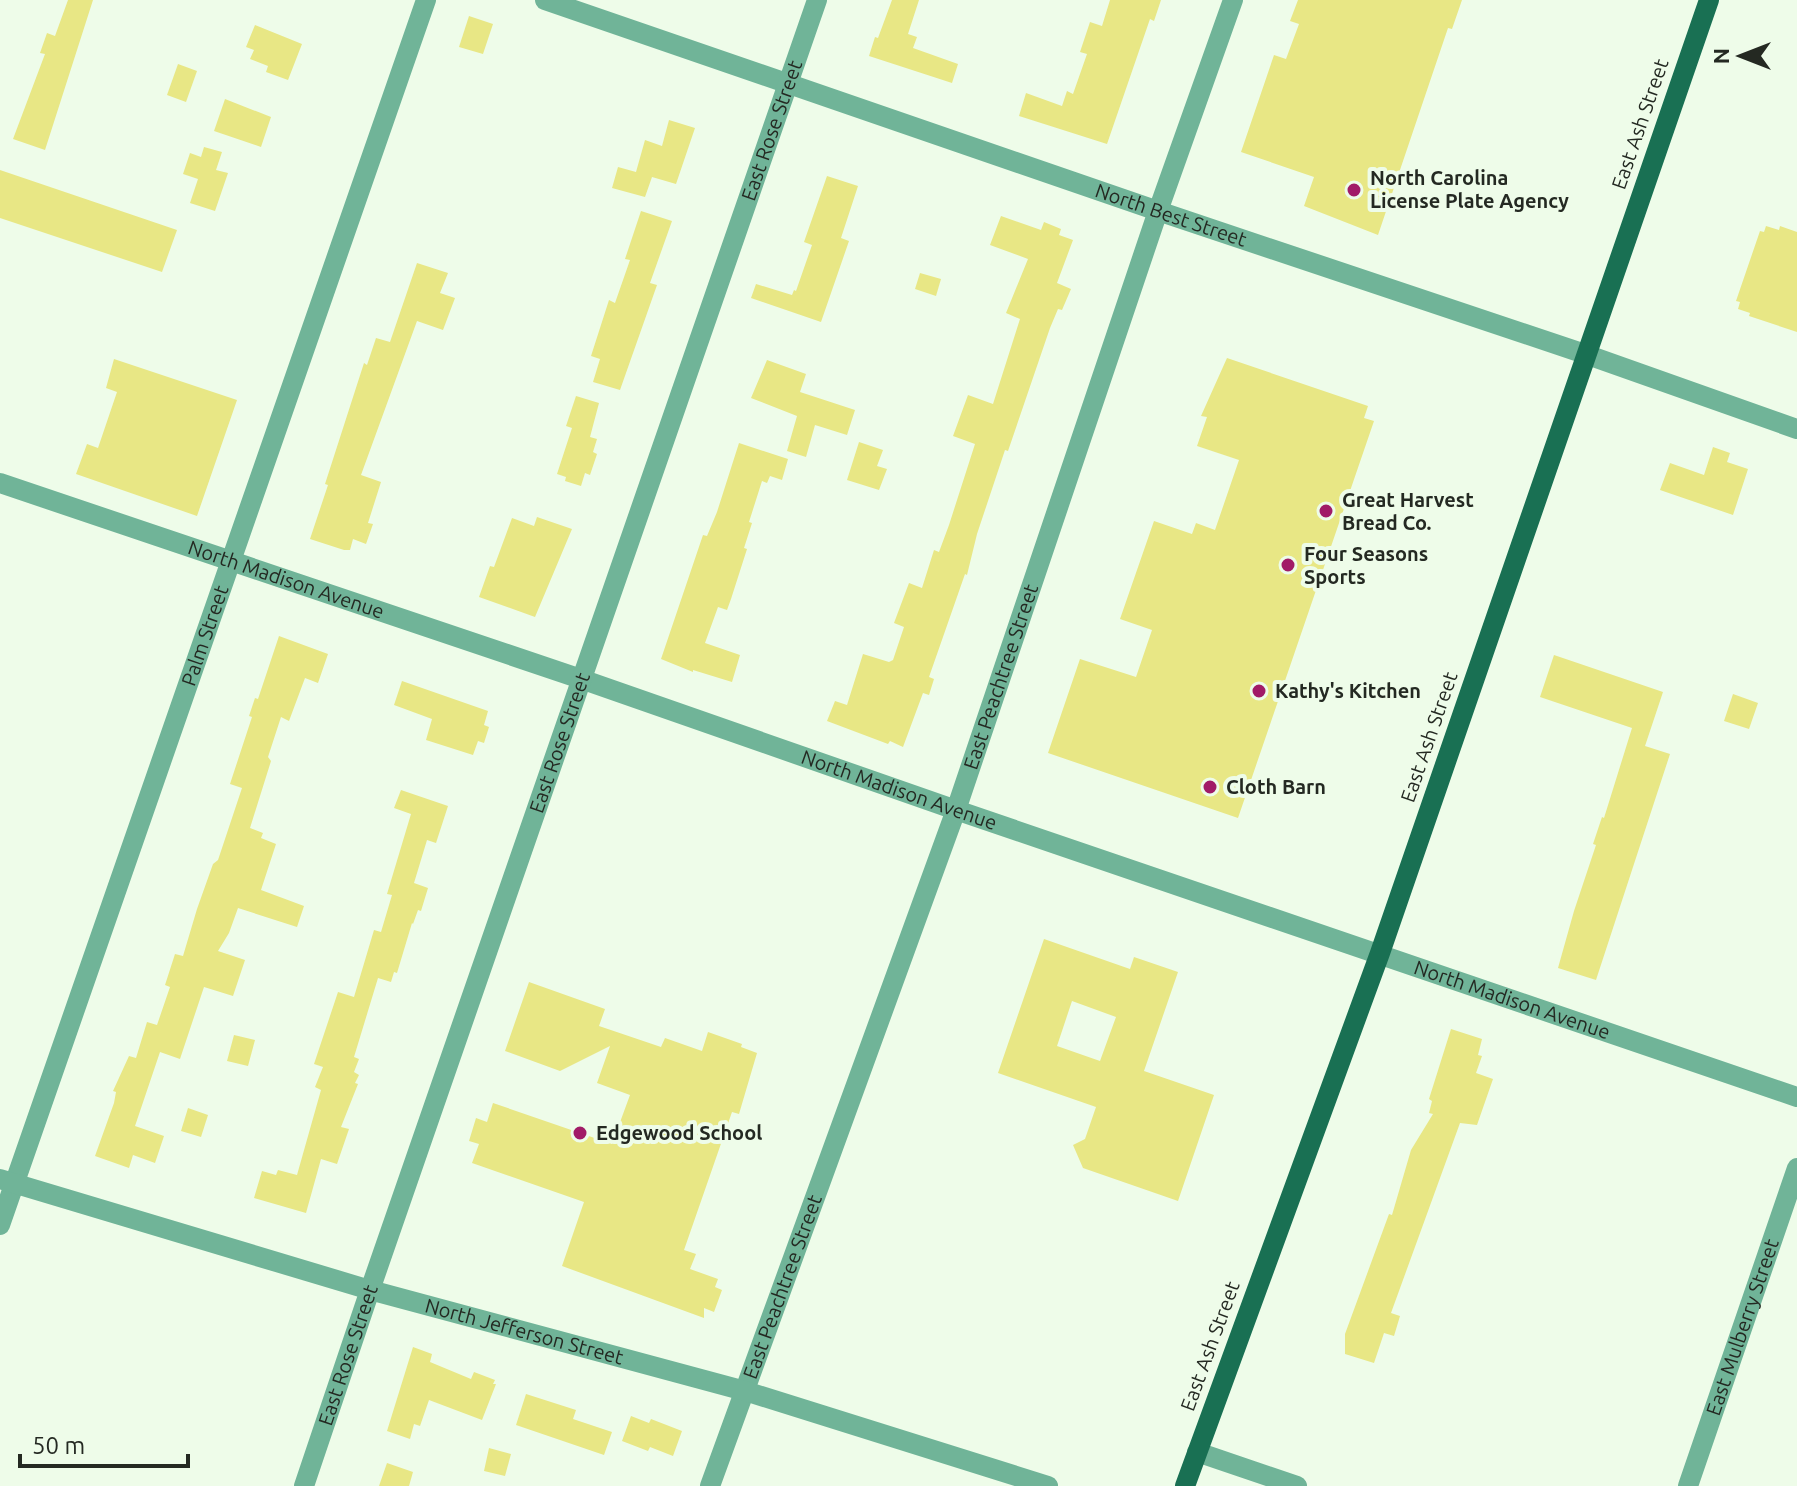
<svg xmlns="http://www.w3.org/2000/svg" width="1797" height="1486" font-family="Ubuntu,sans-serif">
	<rect width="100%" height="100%" fill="#eefce9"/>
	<g fill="#e8e785" fill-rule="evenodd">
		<polygon points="68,0 93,0 45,150 13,139 45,54 40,53 47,33 55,36"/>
		<polygon points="892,0 919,0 908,34 917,37 913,48 958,64 952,83 869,56 875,37 878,38"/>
		<polygon points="1110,0 1161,0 1154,21 1150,19 1107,144 1019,116 1026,93 1062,106 1067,91 1073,94 1087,54 1080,52 1090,22 1102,26"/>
		<polygon points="1298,0 1462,0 1452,29 1448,28 1378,235 1304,206 1314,177 1241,152 1274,55 1286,59 1299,24 1290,21"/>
		<polygon points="469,16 493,24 483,54 459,47"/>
		<polygon points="255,25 302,44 288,80 266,72 268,66 250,59 254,50 246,47"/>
		<polygon points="178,64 197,71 186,102 167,95"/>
		<polygon points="225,99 271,117 261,147 214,131"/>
		<polygon points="669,120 695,128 676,184 652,177 645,197 612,188 618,167 636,172 645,140 662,146"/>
		<polygon points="204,147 222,152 216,170 228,173 215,211 190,203 198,179 183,174 190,153 201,157"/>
		<polygon points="0,170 177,230 162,272 0,218"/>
		<polygon points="827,176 858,186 841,238 849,241 821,322 751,298 756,284 792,295 794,290 796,291 812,245 804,242"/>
		<polygon points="641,211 672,221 650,283 657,285 620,390 593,382 600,359 591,356 609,300 615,303 630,260 625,259"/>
		<polygon points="1001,216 1041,230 1044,222 1061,229 1059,235 1073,240 1057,283 1071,289 1062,310 1058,309 1050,328 1008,451 1005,450 977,534 967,575 965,574 929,677 934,679 929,695 923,693 903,747 890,741 888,744 827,721 835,701 847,705 863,654 889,662 893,660 904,627 894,623 909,583 922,588 934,550 939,552 949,525 975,444 953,436 968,395 993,404 1020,319 1006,313 1028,259 990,245"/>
		<polygon points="1766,226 1779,230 1780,226 1797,232 1797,332 1749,316 1750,313 1738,309 1740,302 1736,301 1760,231 1764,232"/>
		<polygon points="417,263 448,273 440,293 455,298 443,330 417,321 361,475 381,482 368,523 373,524 366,544 353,539 350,550 344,550 310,539 328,485 325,484 364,363 367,365 376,338 390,342"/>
		<polygon points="920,273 941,279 936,296 915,289"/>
		<polygon points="1227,358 1368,406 1364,418 1374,421 1238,818 1048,753 1080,659 1136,677 1152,630 1120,619 1154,521 1192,534 1196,523 1215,530 1239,460 1197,446 1207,417 1201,416"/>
		<polygon points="114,359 237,400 197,516 76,474 87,444 98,448 117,392 106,388"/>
		<polygon points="767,360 806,374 800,392 855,410 847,435 815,425 806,457 787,451 797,416 751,398"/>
		<polygon points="576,396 599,403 590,437 597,439 593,452 597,454 590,475 585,473 581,486 565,481 566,477 557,474 572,428 566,426"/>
		<polygon points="859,442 883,450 877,466 887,469 879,490 847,480"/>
		<polygon points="739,443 788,459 782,480 770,476 767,483 762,481 749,522 752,523 744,548 747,549 731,599 727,610 718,607 705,643 740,655 732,682 693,670 693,672 661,659 703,535 707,536 717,512"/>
		<polygon points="1713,447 1730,453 1727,462 1748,469 1733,515 1660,490 1670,463 1704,475"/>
		<polygon points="537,517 572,529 535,617 479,597 490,566 494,567 512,518 534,526"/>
		<polygon points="279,636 328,654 318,683 305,678 289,721 281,717 268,757 271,761 250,828 263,833 261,838 276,844 261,890 304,906 297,927 238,908 229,933 218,951 245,960 233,996 204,987 180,1059 160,1052 135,1126 164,1136 155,1163 133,1155 129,1168 95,1156 114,1103 116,1092 113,1091 129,1056 136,1058 147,1022 157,1025 170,987 165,985 175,954 183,956 197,909 213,864 218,860 242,788 230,784 252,717 249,716 255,698 258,699"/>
		<polygon points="1554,655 1663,692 1645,746 1670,754 1596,980 1558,968 1574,911 1596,845 1593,844 1602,817 1604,818 1632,728 1540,697"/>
		<polygon points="402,681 488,711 484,725 489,727 484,743 478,741 473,755 426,740 432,719 394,705"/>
		<polygon points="1733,694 1758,703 1749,729 1724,721"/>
		<polygon points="401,790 448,806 436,843 427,840 414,883 428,888 421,911 418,910 413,924 412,923 397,973 394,972 391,982 378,978 354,1057 359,1059 354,1072 359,1075 355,1083 358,1084 341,1127 349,1129 337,1164 321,1159 306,1213 254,1198 262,1171 276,1175 278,1170 297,1175 321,1090 315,1087 323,1067 314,1064 338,992 354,997 374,930 381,932 392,895 387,894 411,814 394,808"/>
		<path d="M1044,939L1130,969L1134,957L1178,972L1144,1071L1214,1095L1178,1201L1083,1168L1073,1145L1085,1139L1096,1107L998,1073ZM1072,1001L1116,1017L1100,1061L1057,1046Z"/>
		<polygon points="529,982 605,1009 599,1026 661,1047 665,1038 702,1051 708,1032 742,1044 741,1047 757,1053 739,1114 732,1112 684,1250 696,1254 690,1269 718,1279 715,1287 722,1290 714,1312 704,1308 704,1318 562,1266 584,1202 472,1163 479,1144 469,1141 476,1118 487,1122 493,1103 612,1144 630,1095 597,1083 610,1046 560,1071 505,1051"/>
		<polygon points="1451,1029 1482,1039 1478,1055 1482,1056 1476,1073 1493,1079 1477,1125 1460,1123 1391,1313 1400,1316 1394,1336 1384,1333 1374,1363 1345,1354 1345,1334 1389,1214 1392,1215 1411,1150 1433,1114 1429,1113 1432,1101 1429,1099"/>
		<polygon points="234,1035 255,1040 248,1066 227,1061"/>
		<polygon points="188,1108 208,1115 201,1137 181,1131"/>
		<polygon points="413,1347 432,1354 430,1362 471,1379 474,1372 495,1380 493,1384 496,1384 482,1420 429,1400 420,1426 414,1424 410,1439 387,1431"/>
		<polygon points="526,1394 576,1410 573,1419 612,1432 604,1455 516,1425"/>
		<polygon points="631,1416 649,1423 651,1419 682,1431 673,1456 650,1447 648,1451 622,1441"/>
		<polygon points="489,1448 511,1454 505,1476 484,1471"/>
		<polygon points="387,1463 413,1472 409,1486 379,1486"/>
	</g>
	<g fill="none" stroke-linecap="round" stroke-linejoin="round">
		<g stroke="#70b498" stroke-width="20">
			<path id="s1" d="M545,0L1158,211L1585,354L1797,429"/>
			<path id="s2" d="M0,483L581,679L956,810L1797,1097"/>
			<path id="s3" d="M0,1225L426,0"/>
			<polyline points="1197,1452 1297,1486"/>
			<path id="s4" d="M304,1486L370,1290L817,0"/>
			<path id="s5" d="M710,1486L956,810L1158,211L1233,0"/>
			<path id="s6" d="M1688,1486L1797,1168"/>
		</g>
		<path stroke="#70b498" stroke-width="20" id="s7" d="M0,1179L370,1290L745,1391L1048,1486"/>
		<polyline stroke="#197053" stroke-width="20" points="1185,1486 1380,953 1709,0"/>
	</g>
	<g fill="#a11b67" stroke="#eefce9" stroke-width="3">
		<circle cx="1354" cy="190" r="8"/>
		<circle cx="1326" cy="511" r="8"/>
		<circle cx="1288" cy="565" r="8"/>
		<circle cx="1259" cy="691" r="8"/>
		<circle cx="1210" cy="787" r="8"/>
		<circle cx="580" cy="1133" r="8"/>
	</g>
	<g text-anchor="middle" stroke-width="8" stroke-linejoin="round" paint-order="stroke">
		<g font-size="20" fill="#242922" stroke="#eefce9">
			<text transform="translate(1640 124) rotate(-71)" y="7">East Ash Street</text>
			<text dy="7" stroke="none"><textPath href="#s4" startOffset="1434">East Rose Street</textPath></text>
			<text dy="7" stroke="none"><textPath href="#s1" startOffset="662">North Best Street</textPath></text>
			<text dy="7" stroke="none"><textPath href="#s2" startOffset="302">North Madison Avenue</textPath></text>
			<text dy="7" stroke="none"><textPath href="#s3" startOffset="624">Palm Street</textPath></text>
			<text dy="7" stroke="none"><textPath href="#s5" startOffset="860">East Peachtree Street</textPath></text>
			<text transform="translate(1429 737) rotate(-71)" y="7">East Ash Street</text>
			<text dy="7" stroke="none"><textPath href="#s4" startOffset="786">East Rose Street</textPath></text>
			<text dy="7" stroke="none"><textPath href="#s2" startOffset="950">North Madison Avenue</textPath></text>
			<text dy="7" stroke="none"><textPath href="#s2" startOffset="1598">North Madison Avenue</textPath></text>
			<text dy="7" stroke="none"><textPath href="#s5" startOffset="212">East Peachtree Street</textPath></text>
			<text dy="7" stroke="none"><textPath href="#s6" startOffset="168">East Mulberry Street</textPath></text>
			<text dy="7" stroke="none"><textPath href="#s7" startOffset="546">North Jefferson Street</textPath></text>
			<text transform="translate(1210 1346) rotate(-70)" y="7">East Ash Street</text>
			<text dy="7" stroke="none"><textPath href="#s4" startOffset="138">East Rose Street</textPath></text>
		</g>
		<g font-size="20" font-weight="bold" fill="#242922" stroke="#eefce9" text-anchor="start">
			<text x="1370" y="185">North Carolina<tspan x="1370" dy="23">License Plate Agency</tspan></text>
			<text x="1342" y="507">Great Harvest<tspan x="1342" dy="23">Bread Co.</tspan></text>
			<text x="1304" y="561">Four Seasons<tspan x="1304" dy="23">Sports</tspan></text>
			<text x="1275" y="698">Kathy's Kitchen</text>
			<text x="1226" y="794">Cloth Barn</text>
			<text x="596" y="1140">Edgewood School</text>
		</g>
	</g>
	<g transform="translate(1741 56) rotate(270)" stroke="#eefce9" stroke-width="6" paint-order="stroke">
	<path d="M0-6L14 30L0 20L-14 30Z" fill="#242922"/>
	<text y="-12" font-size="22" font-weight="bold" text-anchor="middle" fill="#242922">N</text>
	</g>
	<path d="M20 1454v12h168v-12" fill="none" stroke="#242922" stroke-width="4"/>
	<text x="32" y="1454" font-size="24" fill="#242922" stroke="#eefce9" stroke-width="6" paint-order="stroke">50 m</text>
</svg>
